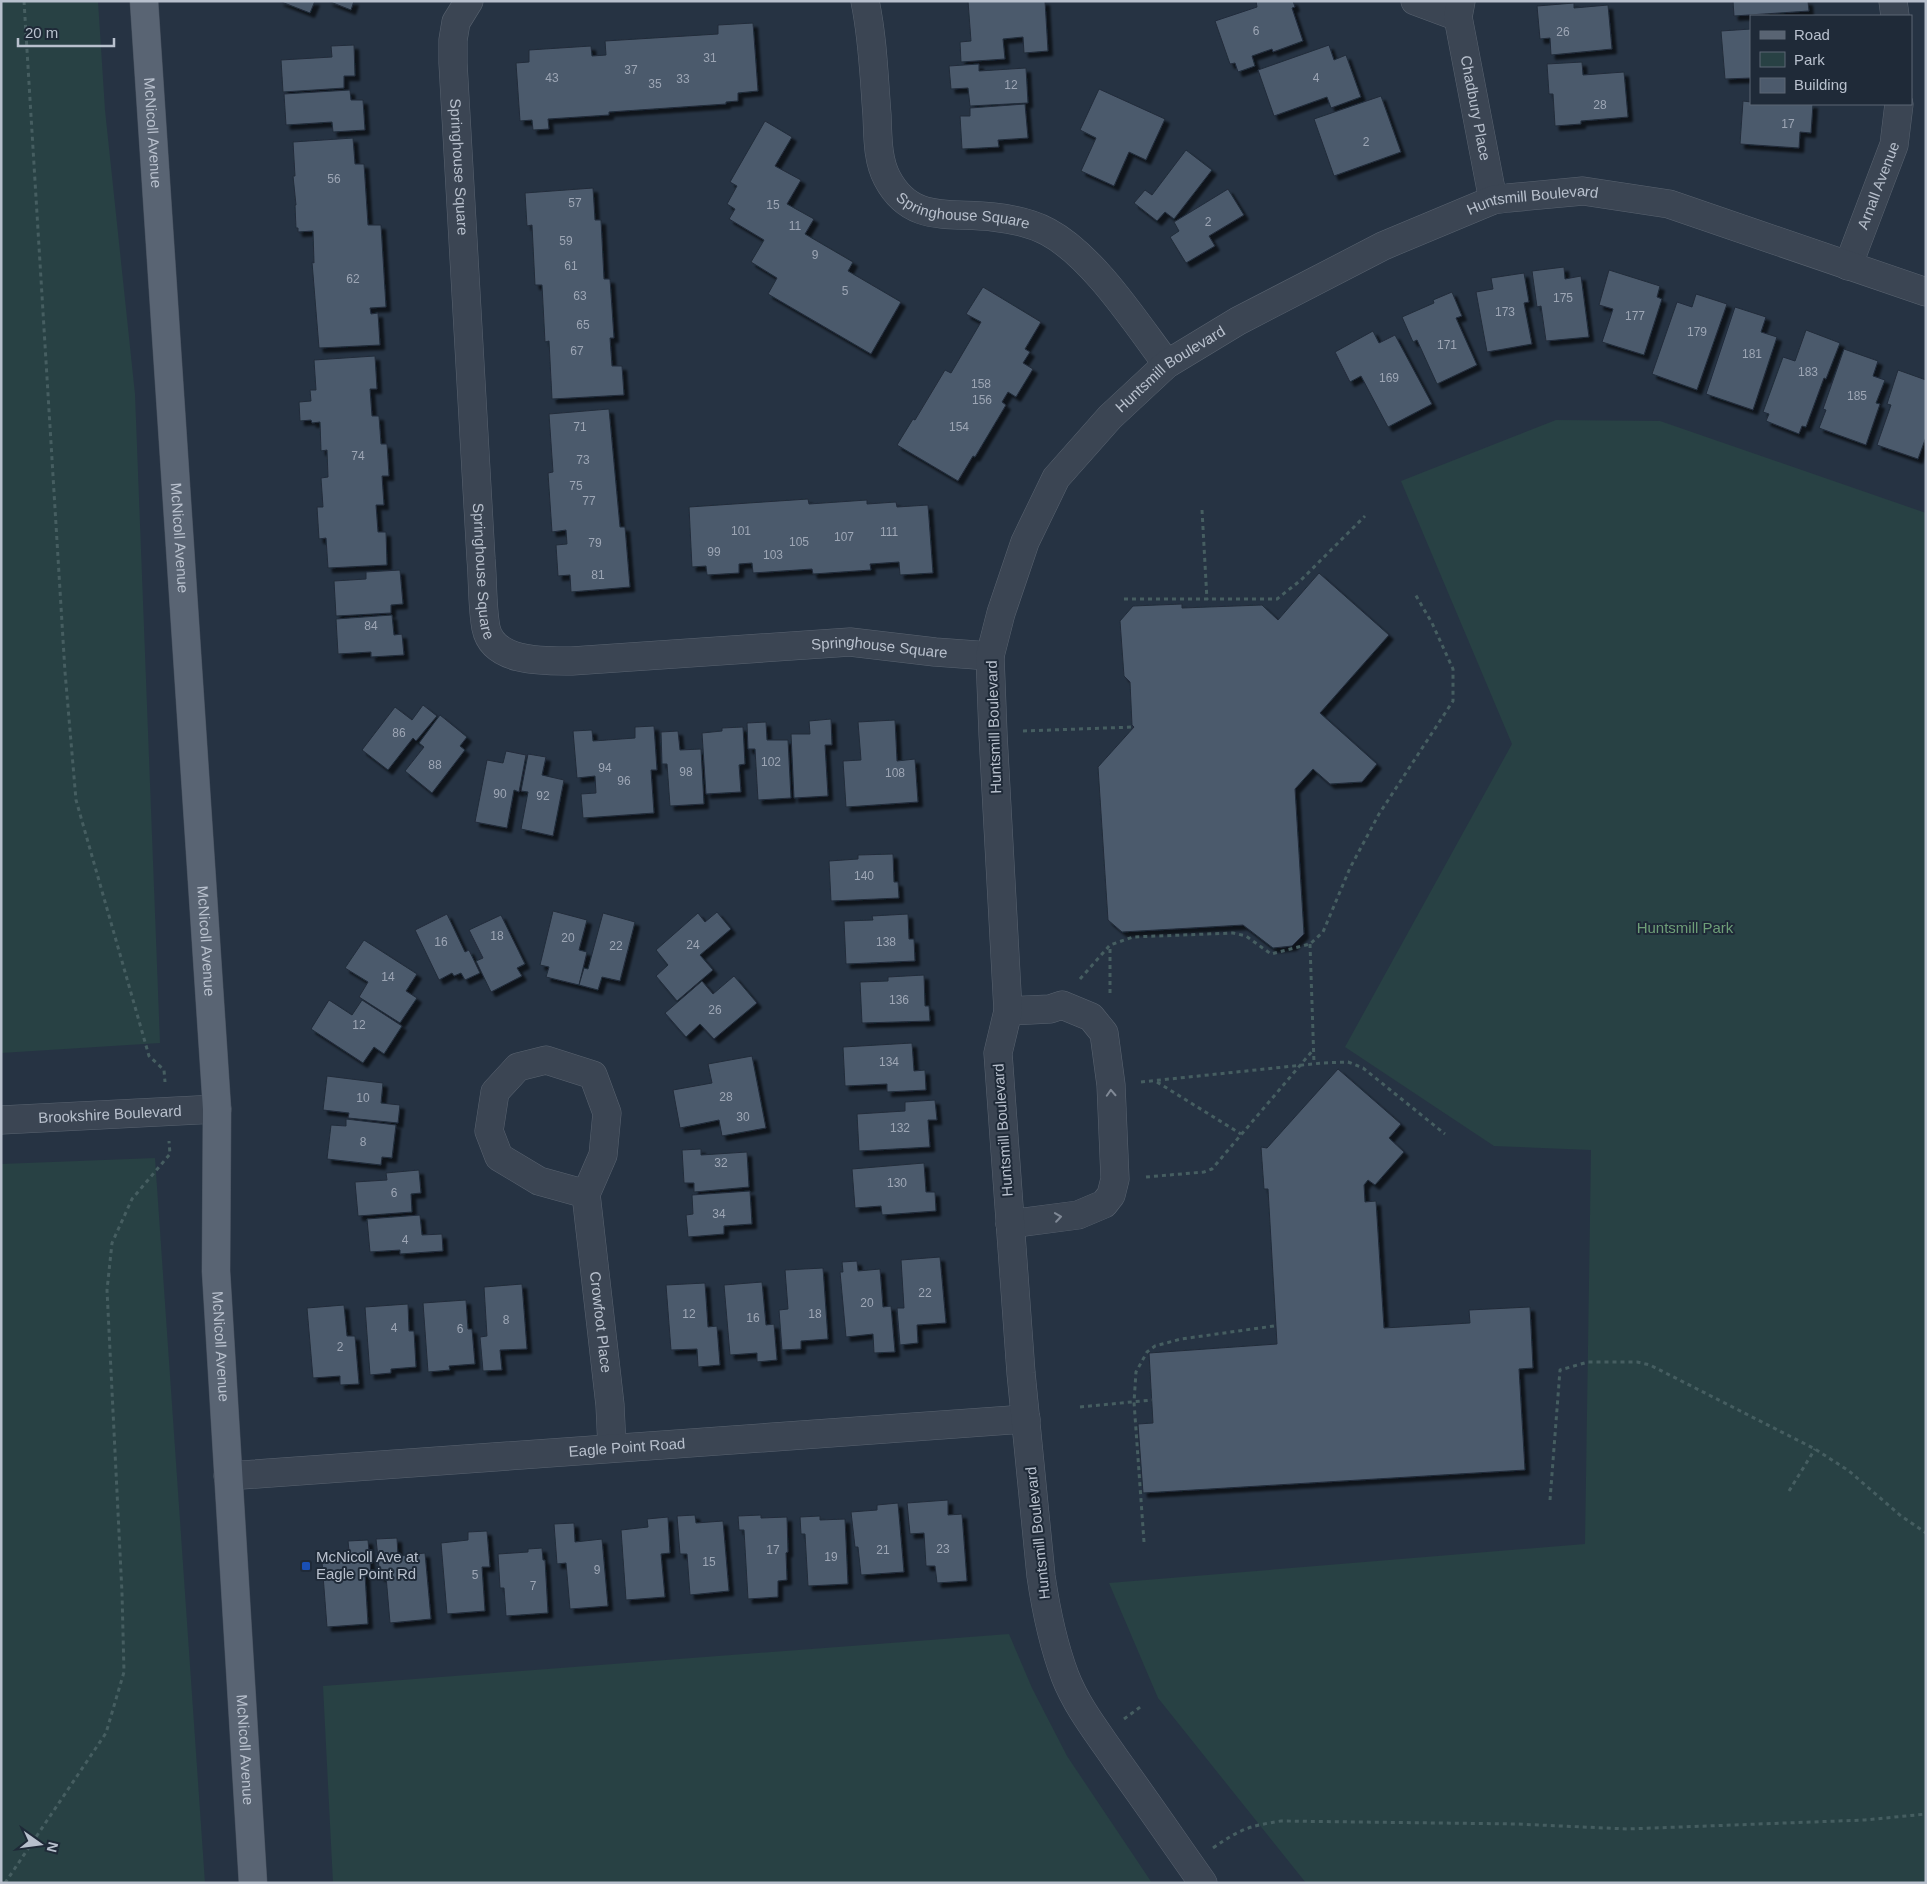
<svg xmlns="http://www.w3.org/2000/svg" width="1927" height="1884" font-family="Arial,sans-serif">
	<defs>
		<filter id="shadow"><feDropShadow dx="4.5" dy="4.5" stdDeviation="1" flood-color="#0009"/></filter>
	</defs>
	<rect width="100%" height="100%" fill="#263343"/>
	<g fill="#284144">
		<polygon points="1,1 98,1 105,110 135,394 160,1043 1,1053"/>
		<polygon points="1556,420 1660,421 1926,513 1926,1883 1306,1883 1158,1698 1109,1583 1585,1544 1591,1150 1494,1146 1345,1047 1512,744 1401,481"/>
		<polygon points="155,1158 205,1883 1,1883 1,1164"/>
		<polygon points="1009,1634 1032,1688 1067,1756 1152,1883 333,1883 323,1686"/>
	</g>
	<g fill="#4c5a6c" stroke="#212c3a" filter="url(#shadow)">
		<polygon points="279,1 315,1 310,13"/>
		<polygon points="328,1 354,1 351,10"/>
		<polygon points="968,1 1045,1 1048,51 1024,53 1023,37 1003,39 1005,59 961,62 960,42 971,41"/>
		<polygon points="1256,1 1293,1 1295,7 1292,8 1303,41 1273,52 1272,49 1252,56 1255,66 1238,72 1235,63 1230,64 1215,21 1257,7"/>
		<polygon points="1733,1 1808,1 1809,11 1734,16"/>
		<polygon points="1574,3 1574,8 1608,5 1612,49 1551,55 1550,38 1540,39 1537,6"/>
		<polygon points="753,23 758,91 738,93 738,101 726,102 726,104 609,112 609,115 548,119 549,129 533,130 532,120 520,121 516,63 529,62 529,50 591,46 592,56 606,55 605,41 718,34 718,25"/>
		<polygon points="1751,29 1751,78 1725,79 1721,31"/>
		<polygon points="354,45 355,76 344,76 344,88 283,92 281,60 332,57 331,46"/>
		<polygon points="1329,45 1334,60 1346,55 1361,97 1331,108 1327,97 1274,116 1258,70"/>
		<polygon points="1582,62 1583,75 1624,72 1628,117 1581,121 1581,124 1555,126 1553,94 1549,94 1547,64"/>
		<polygon points="979,64 979,71 1026,68 1028,103 970,106 968,88 951,89 949,66"/>
		<polygon points="1099,89 1165,119 1146,160 1129,152 1114,186 1081,171 1096,138 1080,130"/>
		<polygon points="350,90 351,100 363,100 365,130 333,132 332,122 286,125 284,94"/>
		<polygon points="1381,96 1401,152 1334,176 1314,119"/>
		<polygon points="1743,101 1751,102 1751,104 1813,104 1811,133 1800,132 1799,148 1740,144"/>
		<polygon points="1025,104 1028,138 998,140 999,147 962,149 960,116 970,116 970,108"/>
		<polygon points="765,121 792,137 775,166 801,180 787,204 814,219 805,234 853,262 848,271 901,302 871,354 768,294 777,278 751,262 764,240 729,219 735,209 727,204 737,186 730,182"/>
		<polygon points="353,138 355,164 364,164 368,225 381,225 386,307 370,308 371,314 378,313 380,345 319,348 312,262 314,263 313,231 298,232 298,228 296,228 295,205 296,205 293,176 295,176 293,142"/>
		<polygon points="1186,150 1212,170 1174,219 1165,212 1157,221 1134,203 1145,190 1152,195"/>
		<polygon points="593,188 595,220 601,220 604,279 610,279 614,338 610,338 612,366 622,366 624,395 552,399 549,341 545,342 542,285 535,285 532,225 527,226 525,193"/>
		<polygon points="1228,189 1244,215 1209,236 1215,246 1186,263 1170,237 1179,231 1174,222"/>
		<polygon points="1564,267 1565,279 1581,276 1589,337 1546,341 1541,306 1537,307 1532,271"/>
		<polygon points="1609,270 1660,286 1657,297 1662,299 1644,355 1602,342 1613,309 1599,305"/>
		<polygon points="1524,273 1529,302 1524,303 1532,344 1487,352 1476,292 1493,289 1491,278"/>
		<polygon points="983,287 1041,322 1025,349 1030,352 1023,363 1033,369 1016,397 1008,392 1002,402 1006,405 975,457 973,456 958,481 897,445 913,419 915,420 945,370 951,373 981,322 966,314"/>
		<polygon points="1452,292 1462,316 1456,318 1477,365 1437,384 1417,340 1413,342 1402,317 1434,303 1433,300"/>
		<polygon points="1696,294 1727,304 1697,390 1652,374 1677,302 1692,307"/>
		<polygon points="1735,307 1766,317 1761,332 1777,337 1753,410 1706,394"/>
		<polygon points="1806,330 1840,343 1826,379 1824,378 1806,427 1802,426 1799,434 1766,421 1769,414 1763,412 1783,357 1795,361"/>
		<polygon points="1373,331 1379,343 1395,335 1432,404 1388,427 1361,376 1350,382 1335,352"/>
		<polygon points="1844,349 1878,361 1873,376 1885,380 1876,403 1880,404 1866,445 1819,428 1826,410 1823,409"/>
		<polygon points="375,356 377,389 370,389 372,416 379,416 381,444 387,444 389,476 382,476 384,505 376,505 378,532 386,532 387,565 328,568 326,538 319,539 317,507 323,507 321,478 328,477 327,450 321,451 320,422 312,423 311,420 300,421 299,402 311,401 310,390 316,390 314,360"/>
		<polygon points="1898,370 1926,380 1926,437 1918,459 1877,445 1891,405 1887,404"/>
		<polygon points="609,409 620,527 625,527 630,587 571,592 570,575 558,576 556,545 567,544 566,530 552,532 548,473 553,472 549,414"/>
		<polygon points="808,499 809,504 867,500 867,504 896,502 897,507 928,505 933,573 900,575 899,562 870,564 871,570 813,574 812,569 753,573 752,563 739,564 739,573 707,575 706,566 692,567 689,507"/>
		<polygon points="400,570 403,604 391,605 391,613 336,616 334,581 366,579 366,572"/>
		<polygon points="1319,573 1389,635 1320,713 1377,764 1362,782 1330,784 1313,769 1295,789 1304,934 1292,946 1273,948 1243,925 1122,932 1108,920 1098,767 1134,727 1132,725 1130,682 1124,676 1120,621 1133,606 1182,604 1182,608 1262,605 1278,620"/>
		<polygon points="392,615 394,635 402,634 404,655 371,657 371,652 338,654 336,619"/>
		<polygon points="423,705 437,716 416,741 413,738 388,770 362,750 395,707 412,720"/>
		<polygon points="440,715 467,737 460,746 465,750 432,793 405,771 424,747 419,743"/>
		<polygon points="831,719 832,745 825,745 828,796 794,798 791,734 810,734 809,721"/>
		<polygon points="895,720 897,761 915,759 918,802 846,807 843,761 861,760 858,722"/>
		<polygon points="766,722 767,740 788,740 791,798 758,800 755,749 748,749 747,723"/>
		<polygon points="654,726 657,770 651,770 654,813 583,818 581,794 596,793 595,776 577,778 573,731 592,730 593,741 635,738 635,727"/>
		<polygon points="743,727 745,764 739,765 741,792 706,794 702,733 722,731 722,728"/>
		<polygon points="678,731 680,750 701,749 704,804 670,806 667,764 662,764 661,732"/>
		<polygon points="506,751 526,755 519,792 514,790 507,828 475,822 487,760 503,763"/>
		<polygon points="528,754 546,757 542,775 564,780 553,836 521,829 528,792 521,791"/>
		<polygon points="893,854 894,882 898,882 899,898 831,901 829,861 858,859 858,855"/>
		<polygon points="553,911 587,920 579,950 587,952 579,985 546,977 549,967 540,965"/>
		<polygon points="717,912 731,929 700,955 713,970 677,1001 656,976 668,965 656,950 698,913 705,922"/>
		<polygon points="603,913 635,922 620,981 602,977 598,990 579,985 584,968 588,969"/>
		<polygon points="447,914 465,952 469,950 480,973 465,980 461,973 454,976 452,973 439,980 415,930"/>
		<polygon points="908,914 909,939 914,939 915,961 846,964 844,921 873,920 872,916"/>
		<polygon points="501,915 525,964 517,968 522,976 491,992 476,961 483,958 469,930"/>
		<polygon points="364,940 417,974 406,991 417,998 400,1023 359,997 368,982 345,968"/>
		<polygon points="924,975 925,1006 929,1006 930,1021 862,1023 860,982 888,981 888,977"/>
		<polygon points="734,976 757,1003 714,1039 700,1024 686,1037 665,1013 702,981 713,994"/>
		<polygon points="329,1000 352,1015 362,1000 402,1026 384,1054 374,1047 363,1063 311,1029"/>
		<polygon points="912,1043 914,1071 925,1070 926,1090 887,1092 887,1084 845,1086 843,1047"/>
		<polygon points="752,1056 766,1128 722,1136 719,1120 680,1128 673,1090 712,1083 708,1064"/>
		<polygon points="1338,1069 1401,1124 1389,1138 1404,1152 1375,1185 1368,1180 1364,1185 1365,1202 1376,1201 1384,1328 1470,1323 1469,1310 1530,1307 1533,1368 1519,1369 1525,1470 1143,1493 1138,1424 1153,1423 1149,1353 1277,1344 1268,1189 1264,1189 1261,1147 1267,1148"/>
		<polygon points="327,1076 383,1083 381,1103 400,1105 398,1123 348,1118 349,1113 323,1110"/>
		<polygon points="935,1100 937,1120 928,1120 930,1147 859,1151 857,1114 905,1111 905,1102"/>
		<polygon points="346,1119 396,1125 392,1158 382,1157 381,1165 327,1159 331,1125 346,1126"/>
		<polygon points="701,1149 701,1155 747,1152 749,1187 694,1192 694,1183 684,1183 682,1150"/>
		<polygon points="924,1163 926,1192 935,1192 936,1211 882,1215 881,1206 855,1208 852,1169"/>
		<polygon points="419,1170 421,1193 411,1194 412,1212 358,1216 355,1182 387,1180 386,1173"/>
		<polygon points="750,1191 752,1224 724,1226 724,1234 688,1237 686,1215 693,1214 692,1195"/>
		<polygon points="420,1215 422,1235 442,1234 443,1251 400,1254 400,1250 370,1252 367,1219"/>
		<polygon points="940,1257 946,1323 917,1325 918,1343 900,1345 897,1308 904,1308 901,1260"/>
		<polygon points="857,1261 858,1271 880,1269 883,1307 891,1306 895,1352 874,1353 873,1334 846,1337 840,1272 843,1272 842,1262"/>
		<polygon points="823,1268 828,1339 801,1341 801,1349 782,1350 779,1310 788,1309 785,1270"/>
		<polygon points="762,1282 766,1325 774,1324 777,1360 757,1362 757,1353 730,1355 724,1285"/>
		<polygon points="705,1283 708,1327 717,1326 720,1365 698,1367 697,1349 671,1350 666,1285"/>
		<polygon points="522,1284 527,1349 500,1350 502,1370 483,1371 480,1337 487,1336 484,1287"/>
		<polygon points="466,1300 468,1329 472,1329 475,1364 449,1366 450,1370 428,1372 423,1303"/>
		<polygon points="408,1304 409,1331 414,1331 416,1367 391,1369 391,1373 370,1375 365,1307"/>
		<polygon points="344,1305 347,1336 355,1336 359,1384 340,1385 340,1376 313,1378 307,1308"/>
		<polygon points="948,1500 948,1515 962,1514 967,1581 937,1583 935,1566 926,1566 924,1533 910,1534 907,1503"/>
		<polygon points="898,1503 904,1572 861,1575 858,1547 855,1547 851,1512 877,1510 877,1505"/>
		<polygon points="695,1515 696,1523 723,1521 729,1591 690,1595 687,1554 680,1554 677,1516"/>
		<polygon points="761,1515 761,1518 787,1517 788,1552 786,1553 787,1580 778,1581 778,1597 748,1599 744,1530 739,1530 738,1516"/>
		<polygon points="820,1516 820,1520 845,1519 848,1584 808,1586 805,1534 801,1534 800,1517"/>
		<polygon points="668,1517 670,1553 661,1554 665,1597 626,1600 621,1530 648,1527 647,1519"/>
		<polygon points="574,1523 575,1542 602,1539 608,1606 570,1609 566,1563 557,1564 554,1524"/>
		<polygon points="487,1531 490,1567 482,1567 485,1611 447,1614 441,1543 468,1540 468,1532"/>
		<polygon points="397,1538 398,1556 425,1553 431,1619 390,1623 386,1576 380,1577 376,1539"/>
		<polygon points="368,1540 371,1574 365,1575 368,1624 327,1627 322,1562 350,1560 348,1541"/>
		<polygon points="542,1548 543,1560 545,1560 548,1613 506,1616 504,1588 500,1588 498,1554 528,1552 528,1549"/>
	</g>
	<g fill="none" stroke-linecap="round" stroke-linejoin="round">
		<g stroke="#596370" stroke-width="29">
			<g id="minor">
				<path id="s1" d="M469,1L456,22L453,40V63L481,559C483,581 482,607 486,628C493,663 545,661 572,661L850,642L935,652L990,656"/>
				<path id="s2" d="M865,1C873,39 874,77 877,115C878,135 877,159 887,178C911,224 950,212 993,217C1012,219 1031,223 1048,232C1093,256 1136,323 1167,364"/>
				<polyline points="1415,1 1458,17"/>
				<path id="s3" d="M1461,1L1458,17L1493,200"/>
				<polyline points="1893,1 1895,16"/>
				<path id="s4" d="M1848,266L1894,145L1899,104"/>
				<polyline points="1008,1011 1050,1009 1062,1005 1091,1017 1104,1033 1111,1085 1115,1179 1111,1195 1104,1204 1078,1215 1010,1224"/>
				<path id="s5" d="M1,1120L217,1109"/>
				<path id="s6" d="M586,1194L539,1181L499,1157L489,1131L495,1092L518,1067L546,1060L593,1075L607,1113L603,1155L586,1194L610,1405L612,1448"/>
				<path id="s7" d="M228,1476L1026,1419"/>
				<path id="s8" d="M1203,1883C1174,1842 1146,1801 1117,1761C1098,1733 1077,1707 1065,1676C1053,1644 1046,1610 1041,1576L1021,1373L998,1053L1008,1011L993,734L990,656L1001,613L1025,542L1056,478L1110,417L1167,364L1238,321L1383,246L1493,200L1508,198L1583,191L1669,204L1926,292"/>
			</g>
		</g>
		<g stroke="#444e5c" stroke-width="29">
			<g id="major">
				<path id="s9" d="M144,1L217,1109L216,1271L253,1883"/>
			</g>
		</g>
		<g stroke="#465e61" stroke-width="3" stroke-dasharray="4 4" stroke-linecap="butt">
			<polyline points="24,1 65,672 76,800 149,1056 164,1070 165,1082"/>
			<polyline points="1202,510 1207,600"/>
			<polyline points="1124,599 1277,599 1301,580 1365,516"/>
			<polyline points="1023,731 1134,727"/>
			<polyline points="1310,944 1314,1063"/>
			<polyline points="1080,979 1110,945 1133,937 1233,933 1246,936 1271,954 1310,944 1323,932 1350,868 1379,814 1453,701 1453,669 1432,623 1415,594"/>
			<polyline points="1110,993 1110,945"/>
			<polyline points="1141,1082 1322,1063 1348,1062 1363,1068 1445,1134"/>
			<polyline points="1157,1082 1241,1134"/>
			<polyline points="1146,1177 1204,1172 1212,1169 1314,1049"/>
			<polyline points="1080,1407 1152,1400"/>
			<polyline points="1789,1491 1815,1449"/>
			<polyline points="1550,1500 1560,1370 1588,1362 1637,1362 1650,1365 1815,1449 1849,1471 1901,1516 1926,1533"/>
			<polyline points="1144,1542 1134,1402 1136,1372 1147,1352 1155,1346 1181,1339 1274,1326"/>
			<polyline points="1124,1719 1143,1705"/>
			<path d="M1213,1848C1240,1829 1249,1826 1281,1821L1517,1824L1627,1829L1865,1820L1926,1814"/>
			<polyline points="5,1883 106,1733 124,1672 122,1593 107,1290 112,1243 132,1199 170,1154 169,1141"/>
		</g>
		<use href="#minor" stroke="#3b4553" stroke-width="28"/>
		<use href="#major" stroke="#596473" stroke-width="28"/>
	</g>
	<defs><path id="oneway-chevron" d="M-2-3.5L2.5 0L-2 3.5" fill="none" stroke-width="1.6" stroke-linecap="round" stroke-linejoin="round" transform="scale(1.25)"/></defs>
	<g stroke="#808996">
		<use href="#oneway-chevron" transform="translate(1111 1093) rotate(-93)"/>
		<use href="#oneway-chevron" transform="translate(1058 1217) rotate(-8)"/>
	</g>
	<rect fill="#1a4fb4" stroke="#1f2a38" stroke-width="2" x="301" y="1561" width="10" height="10" rx="2.5"/>
	<g text-anchor="middle" stroke-width="4" stroke-linejoin="round" paint-order="stroke">
		<g font-size="12" fill="#9da6b5">
			<text x="1256" y="35">6</text>
			<text x="1563" y="36">26</text>
			<text x="710" y="62">31</text>
			<text x="631" y="74">37</text>
			<text x="552" y="82">43</text>
			<text x="1316" y="82">4</text>
			<text x="683" y="83">33</text>
			<text x="655" y="88">35</text>
			<text x="1011" y="89">12</text>
			<text x="1600" y="109">28</text>
			<text x="1788" y="128">17</text>
			<text x="1366" y="146">2</text>
			<text x="334" y="183">56</text>
			<text x="575" y="207">57</text>
			<text x="773" y="209">15</text>
			<text x="1208" y="226">2</text>
			<text x="795" y="230">11</text>
			<text x="566" y="245">59</text>
			<text x="815" y="259">9</text>
			<text x="571" y="270">61</text>
			<text x="353" y="283">62</text>
			<text x="845" y="295">5</text>
			<text x="580" y="300">63</text>
			<text x="1563" y="302">175</text>
			<text x="1505" y="316">173</text>
			<text x="1635" y="320">177</text>
			<text x="583" y="329">65</text>
			<text x="1697" y="336">179</text>
			<text x="1447" y="349">171</text>
			<text x="577" y="355">67</text>
			<text x="1752" y="358">181</text>
			<text x="1808" y="376">183</text>
			<text x="1389" y="382">169</text>
			<text x="981" y="388">158</text>
			<text x="1857" y="400">185</text>
			<text x="982" y="404">156</text>
			<text x="580" y="431">71</text>
			<text x="959" y="431">154</text>
			<text x="358" y="460">74</text>
			<text x="583" y="464">73</text>
			<text x="576" y="490">75</text>
			<text x="589" y="505">77</text>
			<text x="741" y="535">101</text>
			<text x="889" y="536">111</text>
			<text x="844" y="541">107</text>
			<text x="799" y="546">105</text>
			<text x="595" y="547">79</text>
			<text x="714" y="556">99</text>
			<text x="773" y="559">103</text>
			<text x="598" y="579">81</text>
			<text x="371" y="630">84</text>
			<text x="399" y="737">86</text>
			<text x="771" y="766">102</text>
			<text x="435" y="769">88</text>
			<text x="605" y="772">94</text>
			<text x="686" y="776">98</text>
			<text x="895" y="777">108</text>
			<text x="624" y="785">96</text>
			<text x="500" y="798">90</text>
			<text x="543" y="800">92</text>
			<text x="864" y="880">140</text>
			<text x="497" y="940">18</text>
			<text x="568" y="942">20</text>
			<text x="441" y="946">16</text>
			<text x="886" y="946">138</text>
			<text x="693" y="949">24</text>
			<text x="616" y="950">22</text>
			<text x="388" y="981">14</text>
			<text x="899" y="1004">136</text>
			<text x="715" y="1014">26</text>
			<text x="359" y="1029">12</text>
			<text x="889" y="1066">134</text>
			<text x="726" y="1101">28</text>
			<text x="363" y="1102">10</text>
			<text x="743" y="1121">30</text>
			<text x="900" y="1132">132</text>
			<text x="363" y="1146">8</text>
			<text x="721" y="1167">32</text>
			<text x="897" y="1187">130</text>
			<text x="394" y="1197">6</text>
			<text x="719" y="1218">34</text>
			<text x="405" y="1244">4</text>
			<text x="925" y="1297">22</text>
			<text x="867" y="1307">20</text>
			<text x="689" y="1318">12</text>
			<text x="815" y="1318">18</text>
			<text x="753" y="1322">16</text>
			<text x="506" y="1324">8</text>
			<text x="394" y="1332">4</text>
			<text x="460" y="1333">6</text>
			<text x="340" y="1351">2</text>
			<text x="943" y="1553">23</text>
			<text x="773" y="1554">17</text>
			<text x="883" y="1554">21</text>
			<text x="831" y="1561">19</text>
			<text x="709" y="1566">15</text>
			<text x="597" y="1574">9</text>
			<text x="475" y="1579">5</text>
			<text x="533" y="1590">7</text>
		</g>
		<g font-size="15" fill="#b8c0cd" stroke="#1f2a38">
			<text dy="5" stroke="none"><textPath href="#s3" startOffset="109">Chadbury Place</textPath></text>
			<text dy="5" stroke="none"><textPath href="#s9" startOffset="132">McNicoll Avenue</textPath></text>
			<text dy="5" stroke="none"><textPath href="#s1" startOffset="170">Springhouse Square</textPath></text>
			<text dy="5" stroke="none"><textPath href="#s4" startOffset="86">Arnall Avenue</textPath></text>
			<text dy="5" stroke="none"><textPath href="#s8" startOffset="2030">Huntsmill Boulevard</textPath></text>
			<text dy="5" stroke="none"><textPath href="#s2" startOffset="268">Springhouse Square</textPath></text>
			<text dy="5" stroke="none"><textPath href="#s8" startOffset="1625">Huntsmill Boulevard</textPath></text>
			<text dy="5" stroke="none"><textPath href="#s9" startOffset="538">McNicoll Avenue</textPath></text>
			<text dy="5" stroke="none"><textPath href="#s1" startOffset="575">Springhouse Square</textPath></text>
			<text dy="5" stroke="none"><textPath href="#s1" startOffset="1040">Springhouse Square</textPath></text>
			<text transform="translate(994 727) rotate(-92)" y="5">Huntsmill Boulevard</text>
			<text dy="5" stroke="none"><textPath href="#s9" startOffset="942">McNicoll Avenue</textPath></text>
			<text dy="5" stroke="none"><textPath href="#s5" startOffset="109">Brookshire Boulevard</textPath></text>
			<text transform="translate(1003 1130) rotate(-94)" y="5">Huntsmill Boulevard</text>
			<text dy="5" stroke="none"><textPath href="#s6" startOffset="529">Crowfoot Place</textPath></text>
			<text dy="5" stroke="none"><textPath href="#s9" startOffset="1348">McNicoll Avenue</textPath></text>
			<text dy="5" stroke="none"><textPath href="#s7" startOffset="400">Eagle Point Road</textPath></text>
			<text transform="translate(1038 1533) rotate(-96)" y="5">Huntsmill Boulevard</text>
			<text dy="5" stroke="none"><textPath href="#s9" startOffset="1752">McNicoll Avenue</textPath></text>
		</g>
		<g font-size="15" fill="#6e9e78" stroke="#1f2a38">
			<text x="1685" y="933">Huntsmill Park</text>
		</g>
		<g font-size="15" fill="#b8c0cd" stroke="#1f2a38" text-anchor="start">
			<text x="316" y="1562">McNicoll Ave at<tspan x="316" dy="17">Eagle Point Rd</tspan></text>
		</g>
	</g>
	<rect width="1927" height="1884" fill="none" stroke="#b8c0cd" stroke-width="5"/>
	<rect x="1750" y="15" width="162" height="90" fill="#1f2a38" stroke="#5c6674"/>
	<rect x="1760" y="31" width="25" height="8" fill="#596473" stroke="#5c6674"/>
	<text x="1794" y="40" font-size="15" fill="#b8c0cd">Road</text>
	<rect x="1760" y="52" width="25" height="15" fill="#284144" stroke="#5c6674"/>
	<text x="1794" y="65" font-size="15" fill="#b8c0cd">Park</text>
	<rect x="1760" y="78" width="25" height="15" fill="#4c5a6c" stroke="#5c6674"/>
	<text x="1794" y="90" font-size="15" fill="#b8c0cd">Building</text>
	<g transform="translate(40 1844) rotate(104)" stroke="#1f2a38" stroke-width="4" paint-order="stroke">
	<path d="M0-4L9 19L0 12L-9 19Z" fill="#b8c0cd"/>
	<text y="-8" font-size="14" font-weight="bold" text-anchor="middle" fill="#b8c0cd">N</text>
	</g>
	<path d="M18 38v8h96v-8" fill="none" stroke="#b8c0cd" stroke-width="2.5"/>
	<text x="25" y="38" font-size="15" fill="#b8c0cd" stroke="#1f2a38" stroke-width="4" paint-order="stroke">20 m</text>
</svg>
